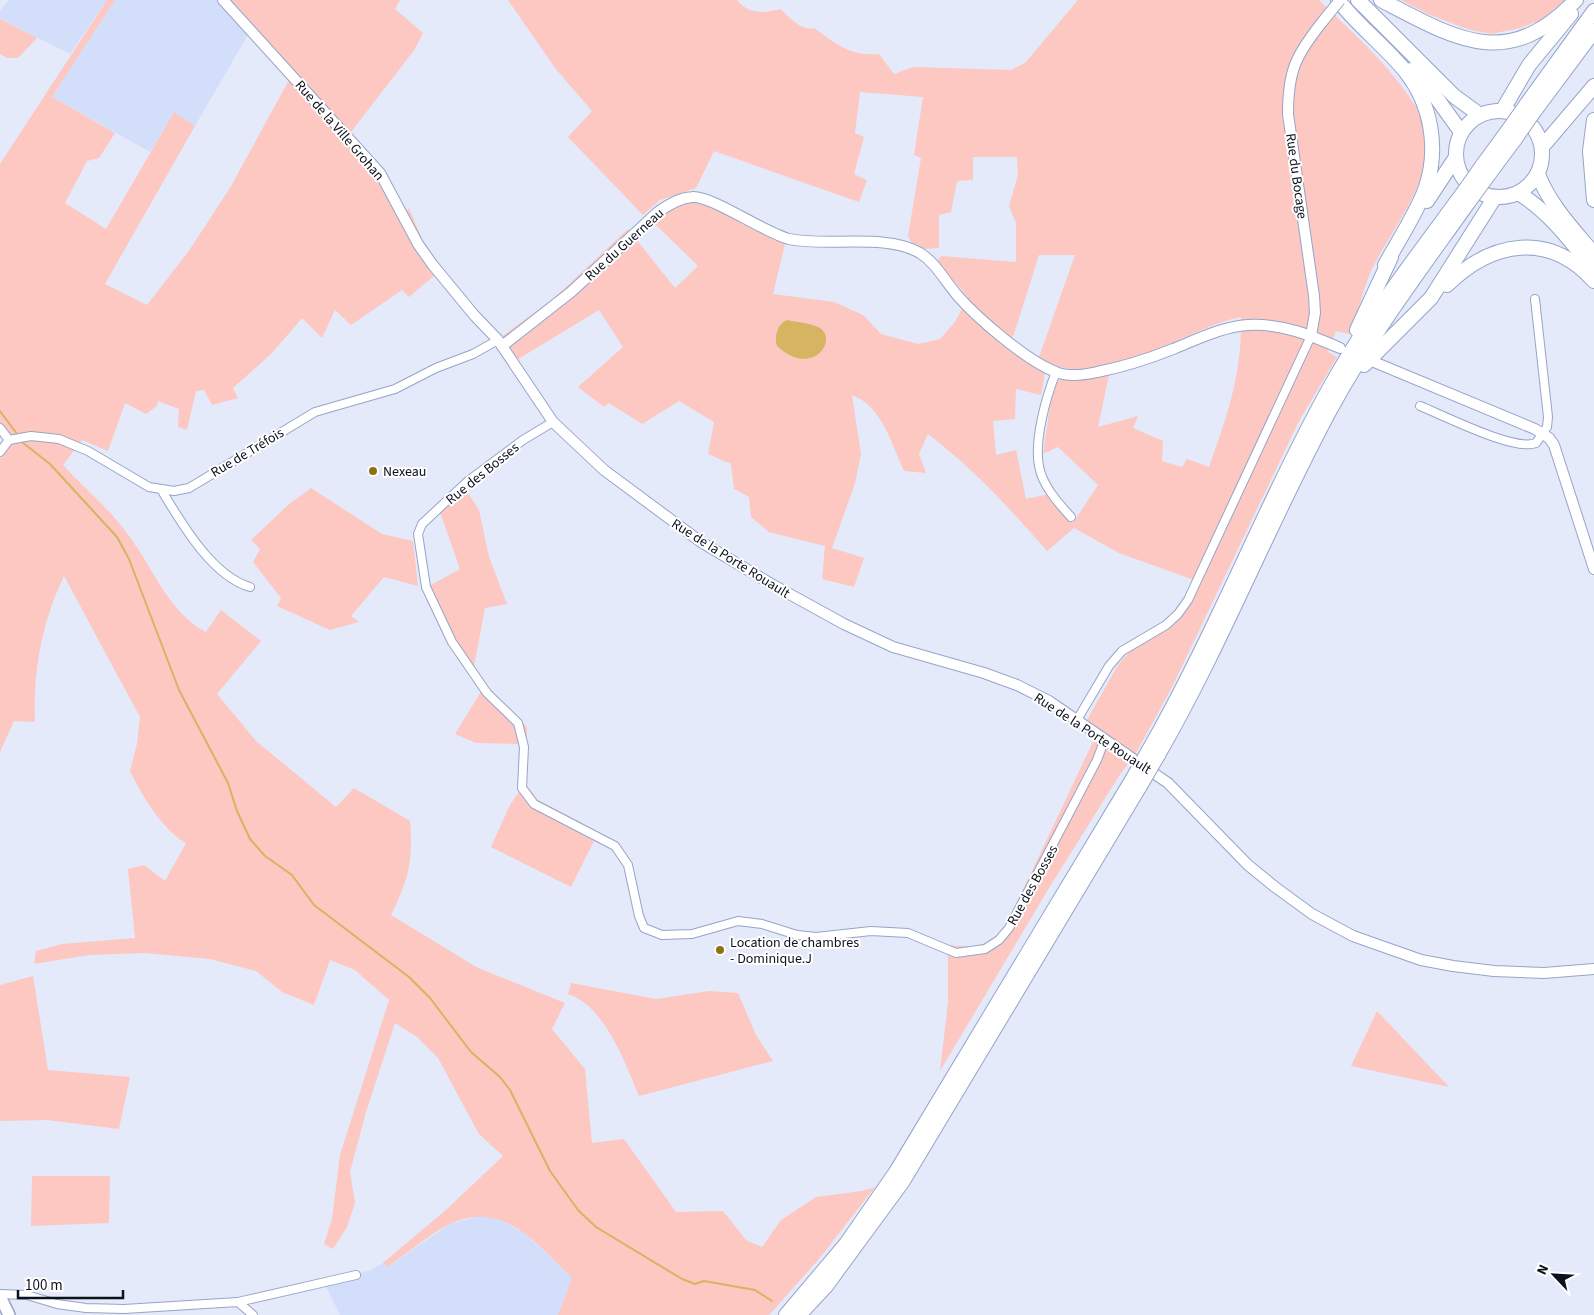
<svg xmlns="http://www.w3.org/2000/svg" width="1594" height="1315" font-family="'Source Sans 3',sans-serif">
	<rect width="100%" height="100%" fill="#e4eafa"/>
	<g fill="#d3dffa">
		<polygon points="9,0 107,0 70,54 0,19 0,11"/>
		<polygon points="115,0 227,0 253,26 195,126 174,112 150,152 52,97"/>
		<polygon points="476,1217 495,1217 524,1233 573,1278 558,1315 340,1315 322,1279 368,1271 383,1263 387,1267 450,1224"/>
	</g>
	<g fill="#fcc8c1" fill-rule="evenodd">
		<path d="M107,0H115L52,97L115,133L99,158L87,161L65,203L106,229L174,112L195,126L105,284L147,305L188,252L230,188L289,80L248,35L253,26L227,0H400L395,9L423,33L415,49L344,141L378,177L400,219L409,208L423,241L442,269L409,297L402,290L351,325L335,310L322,338L302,318L272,353L233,388L238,398L212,405L204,390L196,391L187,430L178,427L179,409L158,401L157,406L146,414L125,403L108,451L82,440L63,465C84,488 111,510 129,536C153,568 169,613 206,632L221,610L261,641L217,694L256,741L336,807L354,788L410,821C413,861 409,879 391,915L478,968L565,1003L552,1029L585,1069L592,1143L624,1139L676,1212L723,1211L746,1240L762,1247L781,1220L816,1197L862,1191L875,1187L819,1259L769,1315H558L572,1278C537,1245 504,1199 450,1224C431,1233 405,1255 387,1267L383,1263L447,1209L503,1156L479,1134L438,1058L417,1037L395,1023L366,1112L350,1172L355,1203L347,1227L333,1249L324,1244L332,1219L340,1155L389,1000L355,970L330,960L314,1005L282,992L256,971L210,959L145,953L89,955L34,964L36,951L62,944L135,938L128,869L144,865L165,881L186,843C163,831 141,794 130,771L137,744L140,717L64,576C42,622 33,671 35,722L14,721L0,752V459C12,442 13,442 0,424V164Z"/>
		<path d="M508,0H737C749,15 765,13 781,9C789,18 802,31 814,28C838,45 849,56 879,54L894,74L913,67L1011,70L1025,63L1078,0H1319C1351,31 1388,64 1412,101C1452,162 1398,216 1372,269C1363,289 1358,313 1350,334L1336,331L1328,352L1337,357L1299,421L1172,687L1136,753L1119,776L1049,888L940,1071L948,1002V945C976,947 984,949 1005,928L1099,729L1087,720L1118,665L1130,651L1170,628L1194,580L1119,553L1074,528L1047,551C1010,509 973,468 928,434L919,454L926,473L904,471C892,445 882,406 852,395L861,454L855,483L832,548L864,558L854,587L822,579L825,546L769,532L751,517L749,497L734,489L731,464L708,454L714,422L679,401L642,424L609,403L604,407L578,387L623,347L599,310L515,361L500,338L553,299L628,229L675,288L698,266L653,222C669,211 682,202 702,201L785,244L773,294L834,302L863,315L881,334L918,344L940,339L955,322L968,297L937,262L941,256L1016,262V223L1009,206L1018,175L1017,157H973V180L957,181L951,212L939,215V248L922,249L912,244L908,236L921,158L914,155L923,97L860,92L855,133L864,137L854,174L867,180L859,202L714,151L696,188L660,200L643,215L568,137L592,111L555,68ZM1039,255H1075L1039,357C1098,398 1182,328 1241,317C1242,375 1228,413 1209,467L1187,459L1182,467L1162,461L1163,441L1133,428L1138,416L1098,427L1109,375L1060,380L1055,383L1052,392L1043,454L1058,447L1098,485L1073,523L1061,513L1049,494L1026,499L1016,450L996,455L993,421L1015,419L1016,389L1041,395L1045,372L1007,347L1014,334Z"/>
		<polygon points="1401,0 1565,0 1543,19 1520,28 1491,34 1467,29 1428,14"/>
		<polygon points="0,19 37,38 18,58 7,58 0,54"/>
		<polygon points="311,488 382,534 413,541 418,586 384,577 351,616 359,622 330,630 277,606 281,598 253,562 260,549 251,540 288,505"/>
		<polygon points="466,490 479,510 489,557 507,604 485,608 474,666 449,630 429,586 460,569 440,512"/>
		<polygon points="485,685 527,727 527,744 476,743 455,734"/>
		<polygon points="525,783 538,800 584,824 582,835 594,841 571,887 491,847 510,805"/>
		<polygon points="33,976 48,1070 130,1077 119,1129 47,1120 0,1121 0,985"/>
		<path d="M571,983L656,999L709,991L738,993L756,1035L773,1061L639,1096C625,1063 605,1006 568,994Z"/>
		<polygon points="1377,1011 1449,1087 1351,1066"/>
		<polygon points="32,1176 110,1176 109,1223 31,1226"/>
	</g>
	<path fill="#d6b462" d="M787,320C796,322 809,323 818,327C840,337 814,380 777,346C774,337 777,324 787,320Z"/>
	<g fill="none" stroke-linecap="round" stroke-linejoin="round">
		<g stroke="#d6b462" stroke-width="2">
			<polyline points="0,411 17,434"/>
			<polyline points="22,442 50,464 117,537 129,559 179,690 228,783 237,811 250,839 265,856 292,875 314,905 409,977 430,998 471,1052 500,1077 510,1090 550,1171 578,1210 596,1227 682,1279 695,1284 704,1281 755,1290 772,1301"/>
		</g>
		<g stroke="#95a4ca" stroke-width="10">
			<g id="minor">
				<path d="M1056,372C1046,397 1034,440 1039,466C1042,485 1059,504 1071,517"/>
				<path d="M1420,406C1443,415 1515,452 1536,443L1547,427L1548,417L1535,299"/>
				<polyline points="553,422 523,440 468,481 422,524 418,534 426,587 452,642 487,693 518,723 524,747 522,788 534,804 615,846 628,865 639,916 644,928 662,935 692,934 738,921 762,924 797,935 816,937 871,931 908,933 956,953 985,949 999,940 1009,928 1097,760 1105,739"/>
				<polyline points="0,428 9,440"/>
				<polyline points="0,452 9,440 31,436 59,439 88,451 149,487 174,491 189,488 315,412 395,389 436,368 473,354 498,340"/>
				<path d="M162,491C182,524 212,576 250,587"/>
				<polyline points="1077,720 1109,666 1122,651 1166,625 1178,614 1188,600 1311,336"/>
				<polyline points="0,1294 27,1295 57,1304 86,1308 124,1309 238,1302 253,1315"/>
				<polyline points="238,1302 356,1275"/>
			</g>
		</g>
		<g stroke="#95a4ca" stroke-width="12">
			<g id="tertiary">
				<polyline points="223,0 380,173 418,244 432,264 474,315 498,340 553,422 604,470 701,542 773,585 844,624 893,647 984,673 1017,685 1049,701 1168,783 1248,865 1275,887 1312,914 1353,936 1421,960 1453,966 1494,971 1544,973 1594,969"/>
				<path d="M1311,336L1315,313L1314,296L1288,114C1288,70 1296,55 1323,21"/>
				<path d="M502,346L571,292L658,212C668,205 679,198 692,197C711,195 763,232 789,239C827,247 886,233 920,253C936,263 945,281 957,295C977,318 1028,362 1056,372C1068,377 1084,375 1097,372C1123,367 1148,359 1173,349C1198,339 1221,327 1248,325C1281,323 1310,335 1340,348"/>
				<polyline points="1374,362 1535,429 1549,438 1554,445 1594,569"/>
			</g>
		</g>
		<g stroke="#95a4ca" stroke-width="14">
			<polyline id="secondary" points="0,1296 9,1315"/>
		</g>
		<g stroke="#95a4ca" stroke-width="16">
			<g id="trunk">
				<path d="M1338,0C1358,26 1385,46 1406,72C1431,104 1439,148 1426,187C1419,209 1397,243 1385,265"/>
				<polyline points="1358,0 1454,96 1480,115"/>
				<path d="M1381,0C1456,39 1507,72 1576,0"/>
				<polyline points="1411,70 1430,89 1461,132"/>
				<polyline points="1526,105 1594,11"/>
				<circle cx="1499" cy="154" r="43"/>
				<polyline points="1502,111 1529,65 1571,14"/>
				<polyline points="1533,113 1594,31"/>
				<polyline points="1594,120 1590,151 1594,200"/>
				<polyline points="1542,147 1594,86"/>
				<polyline points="1482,166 1507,132"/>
				<polyline points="1489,174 1515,139"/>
				<path d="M1538,174C1549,204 1573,229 1594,254"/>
				<path d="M1518,193C1548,210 1573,244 1594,270"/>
				<polyline points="1427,201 1456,157"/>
				<path d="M1447,285C1492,241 1549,231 1594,281"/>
				<polyline points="1357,330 1391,257"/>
				<polyline points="1364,365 1431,298 1495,197"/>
				<path d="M1149,750C1216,633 1264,507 1329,389C1367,320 1416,257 1463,193"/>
				<path d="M1158,755C1222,644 1269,523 1330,410C1370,336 1421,269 1470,200"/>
				<polyline points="786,1315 846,1244 896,1172 1132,780"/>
				<polyline points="799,1315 826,1286 903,1181 1140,786"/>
			</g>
		</g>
		<use href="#minor" stroke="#fff" stroke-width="8"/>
		<use href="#tertiary" stroke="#fff" stroke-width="10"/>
		<use href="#secondary" stroke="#fff" stroke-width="11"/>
		<use href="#trunk" stroke="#fff" stroke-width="14"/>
		<g stroke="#95a4ca" stroke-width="12" stroke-linecap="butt">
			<polyline id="tertiary-bridge" points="1323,21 1340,0"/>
		</g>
		<g stroke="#95a4ca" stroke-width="16" stroke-linecap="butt">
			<g id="trunk-bridge">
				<polyline points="1507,132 1526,105"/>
				<polyline points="1515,139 1533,113"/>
				<polyline points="1463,193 1482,166"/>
				<polyline points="1470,200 1489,174"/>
				<polyline points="1132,780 1149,750"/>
				<polyline points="1140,786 1158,755"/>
			</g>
		</g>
		<use href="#tertiary-bridge" stroke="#fff" stroke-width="10"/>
		<use href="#trunk-bridge" stroke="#fff" stroke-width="14"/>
	</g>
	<g fill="#8f7014" stroke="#fff" stroke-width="2">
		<circle cx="373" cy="471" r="5"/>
		<circle cx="720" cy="950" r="5"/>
	</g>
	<g text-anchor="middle" stroke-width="4" stroke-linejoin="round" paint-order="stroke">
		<g font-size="14" fill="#0c111e" stroke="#fff">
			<text transform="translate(340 130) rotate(49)" y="5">Rue de la Ville Grohan</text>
			<text transform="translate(1297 176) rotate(82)" y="5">Rue du Bocage</text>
			<text transform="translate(624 244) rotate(-42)" y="5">Rue du Guerneau</text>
			<text transform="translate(247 452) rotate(-31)" y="5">Rue de Tréfois</text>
			<text transform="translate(482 473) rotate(-39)" y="5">Rue des Bosses</text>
			<text transform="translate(731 558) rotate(32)" y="5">Rue de la Porte Rouault</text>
			<text transform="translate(1093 733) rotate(33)" y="5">Rue de la Porte Rouault</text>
			<text transform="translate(1032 885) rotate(-61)" y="5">Rue des Bosses</text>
		</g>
		<g font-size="14" fill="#0c111e" stroke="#fff" text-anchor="start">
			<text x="383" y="476">Nexeau</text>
			<text x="730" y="947">Location de chambres<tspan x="730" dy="16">- Dominique.J</tspan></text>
		</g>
	</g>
	<g transform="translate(1554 1275) rotate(295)" stroke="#ffffff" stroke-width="4" paint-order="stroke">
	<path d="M0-4L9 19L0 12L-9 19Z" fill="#0c111e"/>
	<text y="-8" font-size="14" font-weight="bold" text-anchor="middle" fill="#0c111e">N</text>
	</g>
	<path d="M18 1290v8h105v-8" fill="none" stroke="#0c111e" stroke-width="2.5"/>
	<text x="25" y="1290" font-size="15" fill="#0c111e" stroke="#ffffff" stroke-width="4" paint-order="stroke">100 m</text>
</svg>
